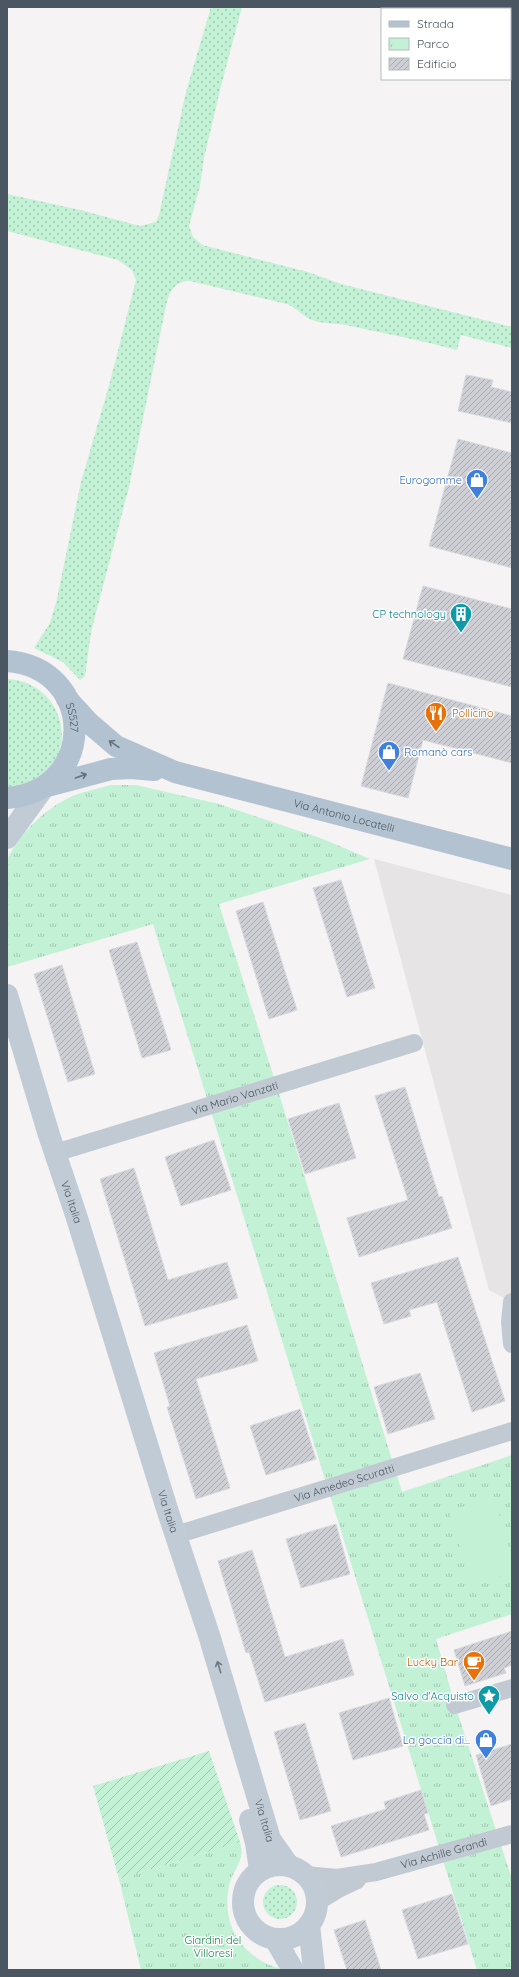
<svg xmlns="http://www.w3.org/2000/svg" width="519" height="1977" font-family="Quicksand,sans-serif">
	<defs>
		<pattern id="grass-dots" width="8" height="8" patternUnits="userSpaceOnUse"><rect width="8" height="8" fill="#c3f1d5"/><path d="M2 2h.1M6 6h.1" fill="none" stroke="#a0c6b0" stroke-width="1.8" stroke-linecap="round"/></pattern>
		<pattern id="park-tufts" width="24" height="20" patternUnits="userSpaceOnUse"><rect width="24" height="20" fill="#c3f1d5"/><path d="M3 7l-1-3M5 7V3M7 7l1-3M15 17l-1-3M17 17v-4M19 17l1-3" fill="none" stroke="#a0c6b0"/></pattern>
		<pattern id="garden-furrows" width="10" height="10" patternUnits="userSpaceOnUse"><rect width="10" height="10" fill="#c3f1d5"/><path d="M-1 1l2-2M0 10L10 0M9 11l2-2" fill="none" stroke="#a0c6b0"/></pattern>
		<pattern id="building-hatch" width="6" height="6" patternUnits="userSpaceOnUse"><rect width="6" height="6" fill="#cdcfd5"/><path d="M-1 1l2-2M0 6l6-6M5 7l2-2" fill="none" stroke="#a8abb0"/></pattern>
	</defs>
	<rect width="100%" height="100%" fill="#f5f3f3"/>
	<polygon fill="#e6e4e5" points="374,859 512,895 512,1302 489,1290"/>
	<g fill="url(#grass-dots)">
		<path d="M211,7H242L221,86L204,158L200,186L189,226L193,237L202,245L210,247L308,272L341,284L512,327V348L461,335L457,350C420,340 383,333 346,325C336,323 325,324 315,321C304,318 297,308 287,304L190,281C176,281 171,289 167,301L129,487L91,632L85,676L80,680L63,662L34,648L50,623L57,599L81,482L110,382L136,280L132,270L118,260L7,231V194L80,210L140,226L156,222L159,215L186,92Z"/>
		<path d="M7,679C46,680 72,719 58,755C55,762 50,771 44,776C36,782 17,786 7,790Z"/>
		<circle cx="280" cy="1902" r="17"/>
	</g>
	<g fill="url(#park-tufts)">
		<path d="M111,785H136L219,804L323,839L370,859L219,904L280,1097L402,1492L512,1455V1614L436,1639L455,1705L512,1879V1970H477L153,924L7,967V860C21,831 50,803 81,793C91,790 101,788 111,785Z"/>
		<path d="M240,1842C245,1858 237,1865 231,1879C223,1903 228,1933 247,1950C252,1955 260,1961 267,1964C272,1966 277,1967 281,1970H141L119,1879Z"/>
	</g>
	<polygon fill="url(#garden-furrows)" points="209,1751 240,1842 119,1879 93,1786"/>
	<polygon fill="#c3f1d5" points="494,1497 512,1558 512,1573 471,1585 449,1511"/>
	<g fill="url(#building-hatch)" stroke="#d7d9de">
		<polygon points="466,375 493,380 491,387 512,392 512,423 458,411"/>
		<polygon points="458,439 512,453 512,568 429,546"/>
		<polygon points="423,586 512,609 512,687 403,659"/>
		<polygon points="388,683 512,716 512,763 423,740 408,798 361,786"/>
		<polygon points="341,880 375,988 347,997 313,888"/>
		<polygon points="263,902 297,1010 269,1019 236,911"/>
		<polygon points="137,942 171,1050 142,1058 109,950"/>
		<polygon points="62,965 95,1074 68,1082 34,974"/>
		<polygon points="405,1087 439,1197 442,1196 452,1228 359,1257 347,1218 408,1200 375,1096"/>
		<polygon points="339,1103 356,1158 305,1174 288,1119"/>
		<polygon points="214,1140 231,1190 181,1206 165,1157"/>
		<polygon points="134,1168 168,1280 227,1262 238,1298 145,1326 100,1179"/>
		<polygon points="458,1257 505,1401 472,1412 437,1302 409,1310 411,1316 384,1324 371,1283"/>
		<polygon points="247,1325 258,1361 196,1379 230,1488 196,1499 167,1407 170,1406 154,1353"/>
		<polygon points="420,1373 435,1419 388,1434 374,1387"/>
		<polygon points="300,1409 316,1459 266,1475 250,1426"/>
		<polygon points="336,1524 350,1574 301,1588 286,1539"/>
		<polygon points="252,1550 285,1657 343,1639 354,1675 265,1702 249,1652 246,1653 218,1561"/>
		<polygon points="512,1631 512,1665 504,1668 506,1673 465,1686 454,1650"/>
		<polygon points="389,1698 403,1746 353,1760 339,1713"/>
		<polygon points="305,1723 331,1811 300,1820 274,1732"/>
		<polygon points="512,1744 512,1799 491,1806 476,1755"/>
		<polygon points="421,1790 428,1813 424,1814 429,1830 341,1857 331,1826 386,1809 384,1802"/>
		<polygon points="452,1894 468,1944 418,1959 402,1910"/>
		<polygon points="365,1920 381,1970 347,1970 334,1930"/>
	</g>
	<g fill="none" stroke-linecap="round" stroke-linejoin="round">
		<g stroke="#c1cad2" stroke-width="18">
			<path id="s1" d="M55,1153L414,1043"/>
			<polyline points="512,1302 510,1322 512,1344"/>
			<path id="s2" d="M176,1535L512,1431"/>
			<polyline points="455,1705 512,1688"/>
			<path id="s3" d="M305,1875L337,1878L376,1872L512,1834"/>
			<polyline points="317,1902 340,1888 357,1880"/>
		</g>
		<g stroke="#c1cbd6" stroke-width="22">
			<polyline points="7,838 44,787"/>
			<path id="s4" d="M7,995L49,1135L76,1215L168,1512L209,1635L270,1839L289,1866"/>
			<polyline points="250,1820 256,1843 260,1870"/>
			<circle cx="280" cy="1902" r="37"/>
			<polyline points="309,1925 314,1970"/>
			<polyline points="275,1939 293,1970"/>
		</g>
		<g stroke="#b3c2d1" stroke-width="22">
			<path id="s5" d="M7,661C97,668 97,791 7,798"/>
			<path id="s6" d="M67,699L88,722L116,746L175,772L512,859"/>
			<polyline points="47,786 111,769 131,768 154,770"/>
		</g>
	</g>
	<defs><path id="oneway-shaft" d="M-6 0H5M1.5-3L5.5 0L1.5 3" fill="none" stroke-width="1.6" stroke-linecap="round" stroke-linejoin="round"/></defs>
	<g stroke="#64717d">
		<use href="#oneway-shaft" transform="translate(114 744) rotate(-146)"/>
		<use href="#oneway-shaft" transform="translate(81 776) rotate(-19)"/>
	</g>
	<use stroke="#6e7984" href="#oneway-shaft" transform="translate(219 1667) rotate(-107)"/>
	<defs>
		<g id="shop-pin" transform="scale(1.15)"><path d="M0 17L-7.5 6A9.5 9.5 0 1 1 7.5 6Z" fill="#3f7fe0" stroke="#fff"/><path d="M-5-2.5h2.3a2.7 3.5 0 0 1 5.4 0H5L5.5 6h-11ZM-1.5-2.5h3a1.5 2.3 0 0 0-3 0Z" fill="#fff"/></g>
		<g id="building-pin" transform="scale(1.15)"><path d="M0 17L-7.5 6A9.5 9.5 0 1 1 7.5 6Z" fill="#0f9aa8" stroke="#fff"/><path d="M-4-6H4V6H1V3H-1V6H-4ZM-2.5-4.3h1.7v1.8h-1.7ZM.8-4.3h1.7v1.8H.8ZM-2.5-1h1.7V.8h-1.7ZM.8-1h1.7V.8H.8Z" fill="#fff"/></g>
		<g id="restaurant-pin" transform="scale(1.15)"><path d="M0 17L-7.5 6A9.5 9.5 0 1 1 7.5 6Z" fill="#e8710a" stroke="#fff"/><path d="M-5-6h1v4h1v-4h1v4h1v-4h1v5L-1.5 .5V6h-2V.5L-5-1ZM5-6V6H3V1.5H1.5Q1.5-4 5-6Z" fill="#fff"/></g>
		<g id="cafe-pin" transform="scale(1.15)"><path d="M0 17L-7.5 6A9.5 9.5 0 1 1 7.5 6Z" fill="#e8710a" stroke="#fff"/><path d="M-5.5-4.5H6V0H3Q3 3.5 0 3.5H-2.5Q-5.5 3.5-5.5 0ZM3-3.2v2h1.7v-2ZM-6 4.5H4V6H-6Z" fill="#fff"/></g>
		<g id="sight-pin" transform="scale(1.15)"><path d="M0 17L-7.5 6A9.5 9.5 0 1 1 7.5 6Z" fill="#0f9aa8" stroke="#fff"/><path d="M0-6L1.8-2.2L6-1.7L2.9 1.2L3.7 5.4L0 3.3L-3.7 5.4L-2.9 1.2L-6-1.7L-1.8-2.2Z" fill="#fff"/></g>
	</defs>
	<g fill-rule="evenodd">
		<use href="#shop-pin" x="477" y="480"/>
		<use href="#building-pin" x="461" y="614"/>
		<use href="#restaurant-pin" x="436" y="713"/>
		<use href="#shop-pin" x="389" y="752"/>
		<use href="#cafe-pin" x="474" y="1662"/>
		<use href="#sight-pin" x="489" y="1696"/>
		<use href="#shop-pin" x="486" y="1740"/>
	</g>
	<g text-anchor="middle" stroke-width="3" stroke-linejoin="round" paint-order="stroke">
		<g font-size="11" fill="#366cbe" stroke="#fff" text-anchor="end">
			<text x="462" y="484">Eurogomme</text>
			<text x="404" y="756" text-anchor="start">Romanò cars</text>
			<text x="470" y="1744">La goccia di...</text>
		</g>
		<g font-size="11" fill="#0d838f" stroke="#fff" text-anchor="end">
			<text x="446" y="618">CP technology</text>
			<text x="474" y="1700">Salvo d'Acquisto</text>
		</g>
		<g font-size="11" fill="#c56008" stroke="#fff" text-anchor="start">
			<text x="452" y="717">Pollicino</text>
			<text x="458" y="1666" text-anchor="end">Lucky Bar</text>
		</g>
		<g font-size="11" fill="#4a5661" stroke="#fff">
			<text dy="4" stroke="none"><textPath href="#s5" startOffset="94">SS527</textPath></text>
			<text dy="4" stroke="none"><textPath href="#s6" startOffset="307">Via Antonio Locatelli</textPath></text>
			<text dy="4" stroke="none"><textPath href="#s1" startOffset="188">Via Mario Vanzati</textPath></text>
			<text dy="4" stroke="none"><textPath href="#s4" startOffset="217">Via Italia</textPath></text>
			<text dy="4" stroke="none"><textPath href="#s2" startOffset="176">Via Amedeo Scuratti</textPath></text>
			<text dy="4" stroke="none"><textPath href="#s4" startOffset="541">Via Italia</textPath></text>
			<text dy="4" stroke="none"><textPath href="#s4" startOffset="865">Via Italia</textPath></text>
			<text dy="4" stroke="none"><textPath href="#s3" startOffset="142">Via Achille Grandi</textPath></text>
		</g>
		<g font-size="11" fill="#17864f" stroke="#fff">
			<text x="213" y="1944">Giardini del<tspan x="213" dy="13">Villoresi</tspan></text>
		</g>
	</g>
	<rect width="519" height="1977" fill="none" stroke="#4a5661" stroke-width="16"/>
	<rect x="381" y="8" width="130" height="72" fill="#ffffff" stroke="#b7bbc0"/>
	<rect x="389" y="21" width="20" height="6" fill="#b3c2d1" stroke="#b7bbc0"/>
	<text x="417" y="28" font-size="12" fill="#4a5661">Strada</text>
	<rect x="389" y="38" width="20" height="12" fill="url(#park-tufts)" stroke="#b7bbc0"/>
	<text x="417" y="48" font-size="12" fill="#4a5661">Parco</text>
	<rect x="389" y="58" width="20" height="12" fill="url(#building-hatch)" stroke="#b7bbc0"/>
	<text x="417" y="68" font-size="12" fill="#4a5661">Edificio</text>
</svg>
